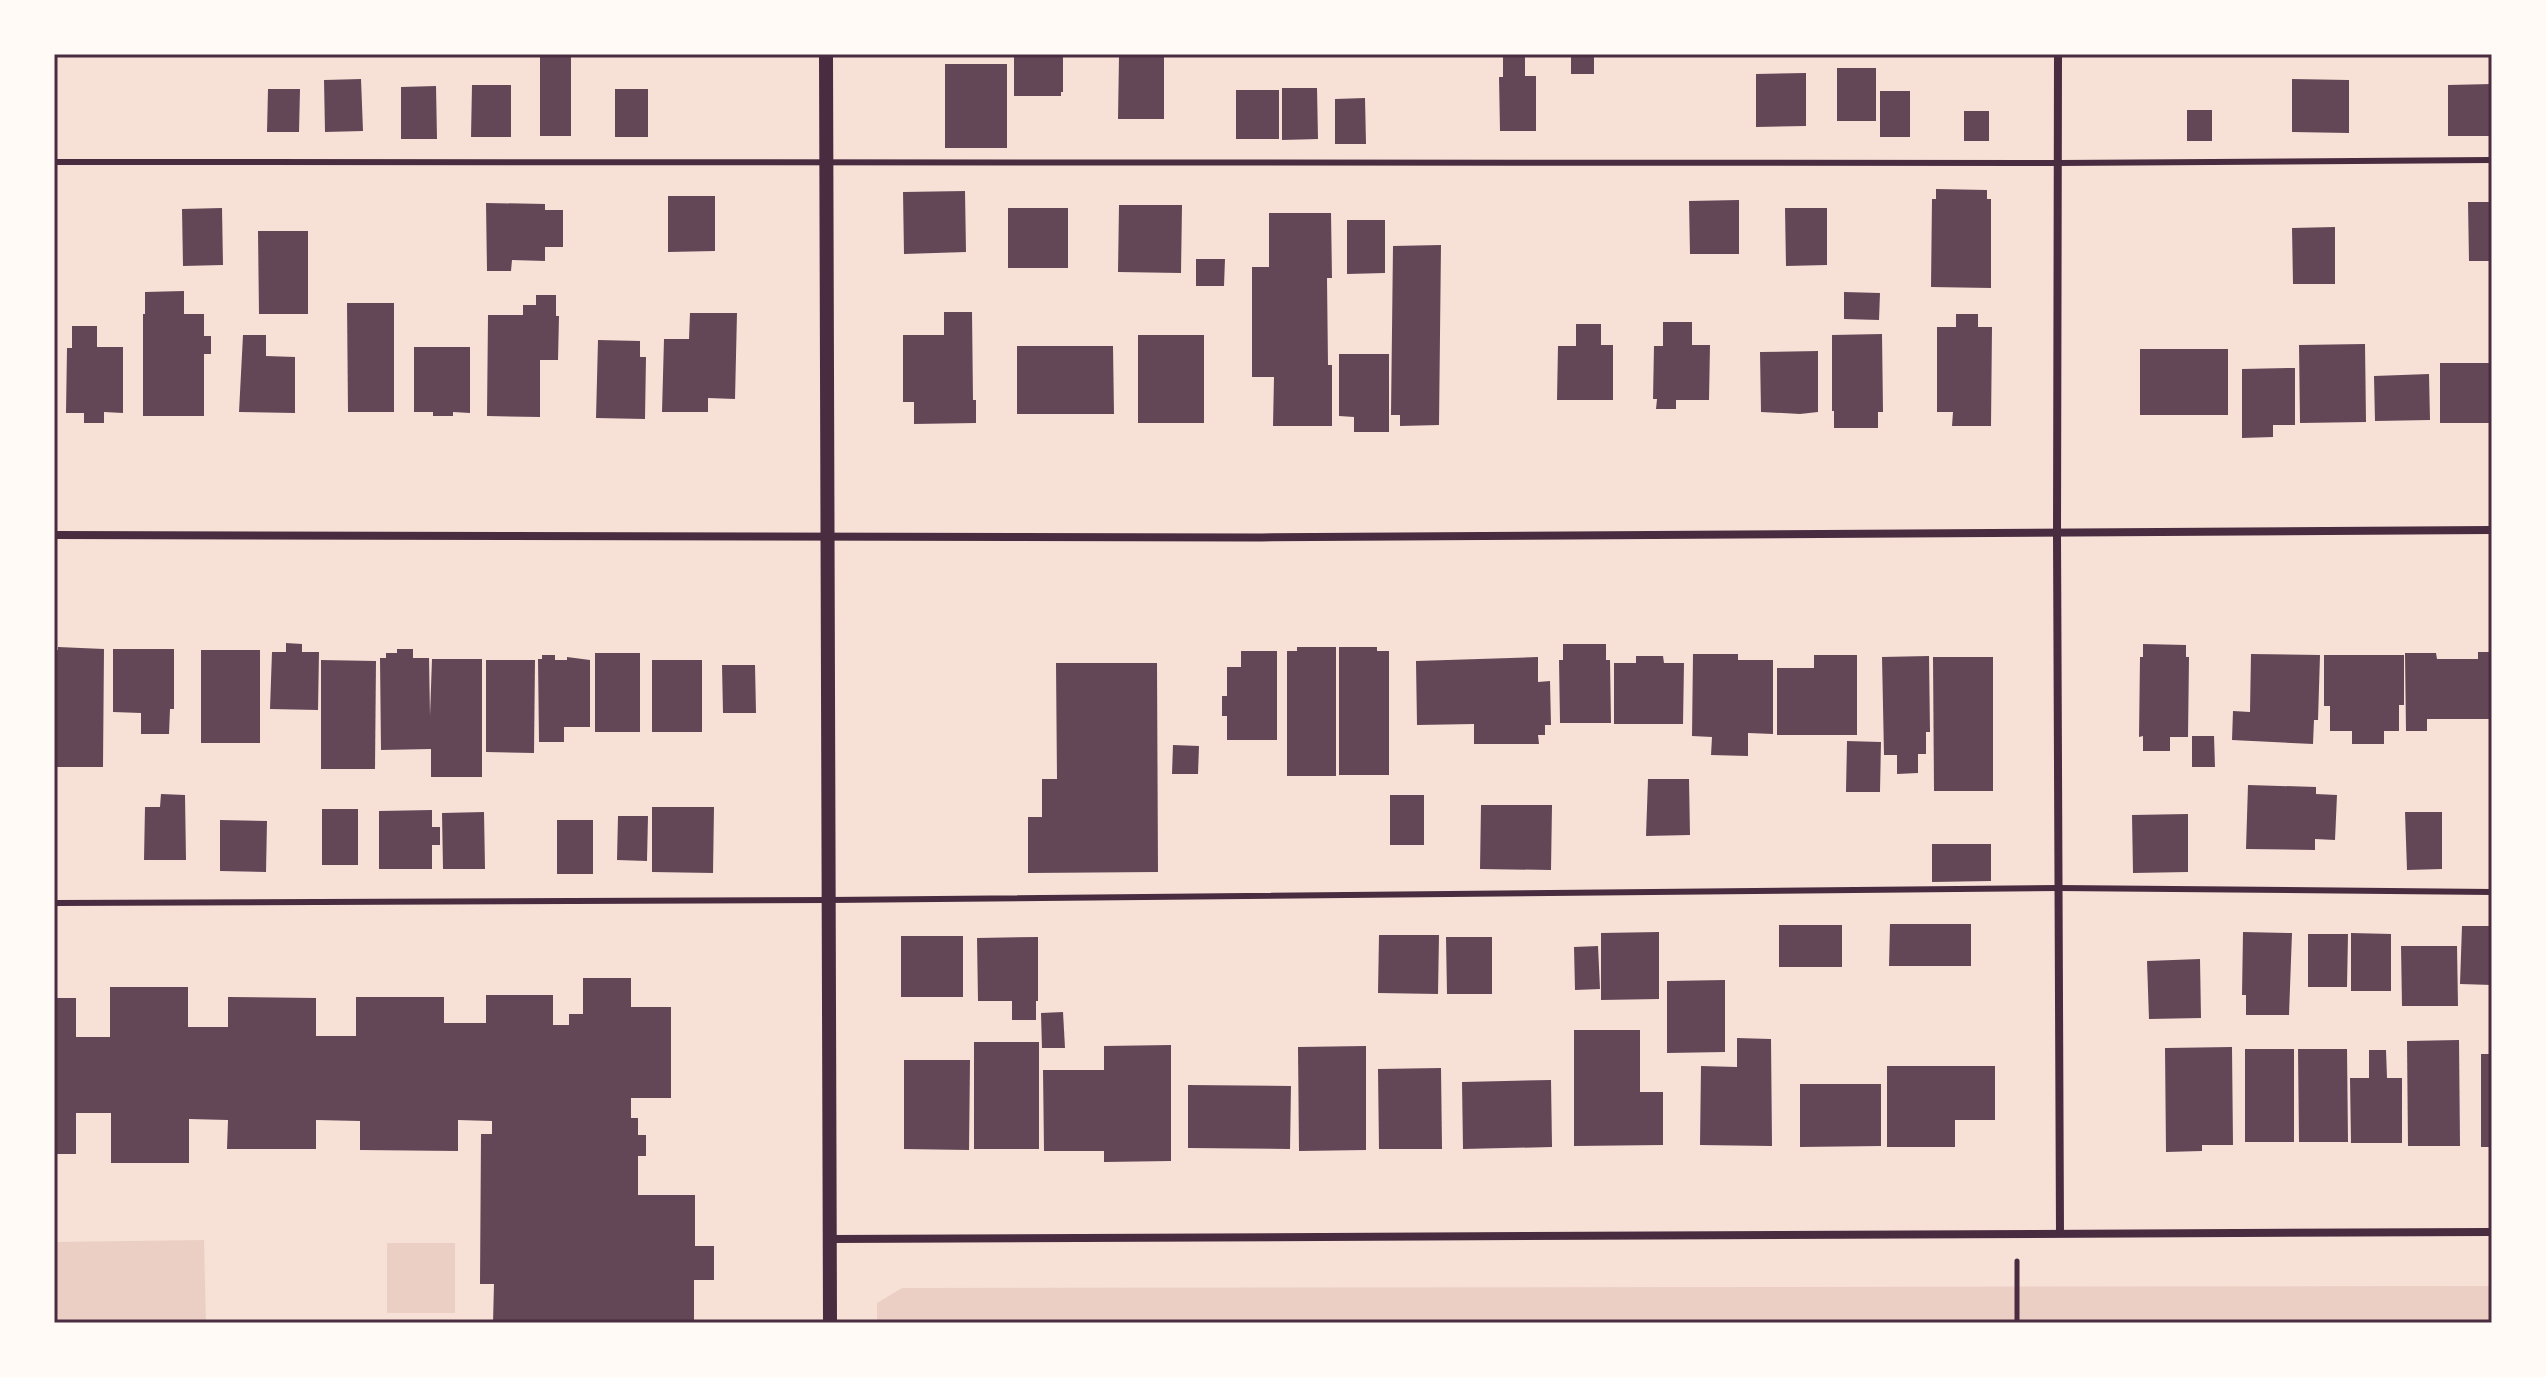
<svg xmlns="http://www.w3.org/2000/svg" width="2546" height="1377" font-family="'Space Grotesk',sans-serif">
	<rect width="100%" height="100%" fill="#f7e1d7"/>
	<g fill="#ebcfc5">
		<polygon points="204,1240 206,1323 54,1323 54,1242"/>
		<rect x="387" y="1243" width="68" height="70"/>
		<polygon points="2492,1286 2492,1323 877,1323 877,1303 902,1288"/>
	</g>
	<g fill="#644757">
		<rect x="540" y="54" width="31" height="82"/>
		<polygon points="1014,54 1063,54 1063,92 1061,92 1061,96 1014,96"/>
		<polygon points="1503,54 1525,54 1525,76 1536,76 1536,131 1500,131 1499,77 1503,77"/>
		<rect x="1571" y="54" width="23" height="20"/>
		<polygon points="1119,57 1164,57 1164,119 1118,119"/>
		<rect x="945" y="64" width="62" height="84"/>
		<rect x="1837" y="68" width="39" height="53"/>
		<polygon points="1806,73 1806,126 1756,127 1756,74"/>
		<polygon points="361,79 363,131 325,132 324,80"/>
		<polygon points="2292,79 2349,80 2349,133 2292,132"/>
		<polygon points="2492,84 2492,136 2448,136 2448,85"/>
		<polygon points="472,85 511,85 511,137 471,137"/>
		<polygon points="436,86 437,139 401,139 401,87"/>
		<polygon points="1282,88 1317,88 1318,139 1282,140"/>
		<polygon points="268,89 300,89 299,132 267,132"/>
		<rect x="615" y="89" width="33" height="48"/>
		<rect x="1236" y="90" width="43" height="49"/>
		<rect x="1880" y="91" width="30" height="46"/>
		<polygon points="1365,98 1366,144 1335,144 1335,99"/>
		<rect x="2187" y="110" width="25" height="31"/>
		<rect x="1964" y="111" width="25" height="30"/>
		<polygon points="1936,189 1987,190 1987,199 1991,199 1991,288 1931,287 1932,199 1936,199"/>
		<polygon points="965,191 966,252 904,254 903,192"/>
		<polygon points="668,196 715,196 715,251 668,252"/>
		<polygon points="1739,200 1739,254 1690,254 1689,201"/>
		<polygon points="2468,202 2492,202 2492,261 2469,261"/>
		<polygon points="486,203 545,204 545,210 563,210 563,247 545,247 545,261 512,260 511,271 487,271"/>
		<polygon points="1119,205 1182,205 1181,273 1118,272"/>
		<polygon points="222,208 223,265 183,266 182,209"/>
		<rect x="1008" y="208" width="60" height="60"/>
		<polygon points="1785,208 1827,208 1827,265 1786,266"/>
		<polygon points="1269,213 1331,213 1332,278 1327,278 1328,365 1332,365 1332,426 1273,426 1274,377 1252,377 1252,267 1269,267"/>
		<polygon points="1347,220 1385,220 1385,273 1347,274"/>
		<polygon points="2335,227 2335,284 2293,284 2292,228"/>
		<polygon points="258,231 308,231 308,314 259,314"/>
		<polygon points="1441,245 1439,425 1400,426 1400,415 1391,415 1393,246"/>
		<polygon points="1196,259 1225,259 1224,286 1196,286"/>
		<polygon points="184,291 184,314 204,314 204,336 211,336 211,354 204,354 204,416 143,416 143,314 145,314 145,292"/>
		<polygon points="1844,292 1880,293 1879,320 1844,319"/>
		<polygon points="536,295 556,295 556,316 559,316 558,360 540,360 540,417 487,416 488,315 523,315 523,305 536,305"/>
		<polygon points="347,303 394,303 394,412 348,412"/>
		<polygon points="944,312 972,312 973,400 976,400 976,423 914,424 914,402 903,402 903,335 944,335"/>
		<polygon points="690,313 737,313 735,399 708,398 708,412 662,412 664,339 689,339"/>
		<polygon points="1956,314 1978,314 1978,327 1992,327 1991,426 1952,426 1953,412 1937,412 1937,327 1956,327"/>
		<polygon points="1663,322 1692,322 1692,345 1710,345 1709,400 1676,400 1676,409 1656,409 1657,399 1653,399 1654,346 1663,346"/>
		<polygon points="1576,324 1601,324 1601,345 1613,345 1613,400 1557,400 1558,346 1576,346"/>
		<polygon points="72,326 97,326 97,347 123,347 123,413 104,412 104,423 84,423 84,413 66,413 67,348 72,348"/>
		<polygon points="1882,334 1883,412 1878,412 1878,428 1834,428 1834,411 1832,411 1832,335"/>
		<polygon points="243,335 266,335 266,356 295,357 295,413 239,412"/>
		<rect x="1138" y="335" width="66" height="88"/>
		<polygon points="598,340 640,341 640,357 646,357 645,419 596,418"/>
		<polygon points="2365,344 2366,422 2300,423 2299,345"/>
		<polygon points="1017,346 1113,346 1114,414 1017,414"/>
		<polygon points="414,347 470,347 470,413 453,412 453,416 433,416 433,412 414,412"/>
		<rect x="2140" y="349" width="88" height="66"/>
		<polygon points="1818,351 1818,412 1800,414 1761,412 1760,352"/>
		<polygon points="1339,354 1389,354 1389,432 1354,432 1354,417 1339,416"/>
		<rect x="2440" y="363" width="52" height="60"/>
		<polygon points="2290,368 2295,368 2295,425 2273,425 2273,437 2242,438 2242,369"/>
		<polygon points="2429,374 2430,420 2375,421 2374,376"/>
		<polygon points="286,643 302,644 302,652 319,652 318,710 270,709 272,652 286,652"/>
		<polygon points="1563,644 1606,644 1606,660 1610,660 1611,723 1560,723 1559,660 1563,660"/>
		<polygon points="2143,644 2186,645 2186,657 2189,657 2188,737 2170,737 2170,751 2143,751 2143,736 2139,737 2140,657 2143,657"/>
		<polygon points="58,647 104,649 103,767 54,767 54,650 58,650"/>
		<polygon points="1297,647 1336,647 1336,776 1287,776 1287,651 1297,651"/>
		<polygon points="1339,647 1377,647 1377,651 1389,651 1389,775 1339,775"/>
		<polygon points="113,649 174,649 174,709 170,709 169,734 141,734 141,713 113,712"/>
		<polygon points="397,649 413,649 413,658 429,658 430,716 432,659 482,659 482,777 431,777 431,749 381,750 380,658 386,658 386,653 397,653"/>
		<rect x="201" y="650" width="59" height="93"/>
		<polygon points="1241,651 1277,651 1277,740 1227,740 1227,716 1222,716 1222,696 1227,696 1227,667 1241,667"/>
		<polygon points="2478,652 2492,652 2492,719 2427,719 2427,731 2406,731 2405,653 2436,653 2437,659 2478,659"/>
		<rect x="595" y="653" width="45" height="79"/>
		<polygon points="1693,654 1738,654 1738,660 1773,660 1773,734 1748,733 1748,756 1711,755 1712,737 1692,736"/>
		<polygon points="2251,654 2320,655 2318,720 2314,720 2313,744 2232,740 2233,711 2250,712"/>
		<polygon points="542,655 555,655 555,660 567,660 567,657 590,660 590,727 564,727 564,742 539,742 538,659 542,659"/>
		<polygon points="1814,655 1857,655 1857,735 1777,735 1777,668 1814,668"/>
		<polygon points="2324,655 2404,655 2404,705 2399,705 2399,731 2384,731 2384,744 2352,744 2352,731 2330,731 2330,706 2324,706"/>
		<polygon points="1636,656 1663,656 1664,663 1684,663 1683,724 1614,724 1614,663 1636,663"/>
		<polygon points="1929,656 1930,732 1926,732 1926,754 1918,754 1918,773 1897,774 1897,755 1884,755 1882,657"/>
		<polygon points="1538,657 1538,682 1550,681 1551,725 1545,725 1545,735 1538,735 1539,744 1474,744 1474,724 1417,725 1416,661"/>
		<polygon points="1933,657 1993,657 1993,791 1934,791"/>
		<polygon points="321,660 376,661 375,769 321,769"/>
		<polygon points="486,660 535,660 534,753 486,752"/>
		<rect x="652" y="660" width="50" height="72"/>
		<polygon points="1056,663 1157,663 1158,872 1028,873 1028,817 1042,817 1042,779 1057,779"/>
		<polygon points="722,665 755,665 756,713 723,713"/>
		<polygon points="2192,736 2214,736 2215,767 2192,767"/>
		<polygon points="1847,741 1881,742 1880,792 1846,792"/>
		<polygon points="1173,745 1199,746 1198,774 1172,774"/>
		<polygon points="1648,779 1689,779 1690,835 1646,836"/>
		<polygon points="2248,785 2316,787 2316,794 2337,795 2335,840 2315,839 2315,850 2246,849"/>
		<polygon points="161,794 185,795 186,860 144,860 145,807 160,807"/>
		<rect x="1390" y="795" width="34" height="50"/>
		<polygon points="1481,805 1552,805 1551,870 1480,869"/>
		<polygon points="652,807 714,807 713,873 652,872"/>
		<rect x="322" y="809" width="36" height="56"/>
		<polygon points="432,810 432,827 440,827 440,845 432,845 432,869 379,869 379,811"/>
		<polygon points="484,812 485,869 443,869 442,813"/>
		<polygon points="2405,812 2442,812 2442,869 2407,870"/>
		<polygon points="2188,814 2188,872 2133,873 2132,815"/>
		<polygon points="618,816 648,816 647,861 617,860"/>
		<polygon points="220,820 267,821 266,872 220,871"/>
		<rect x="557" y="820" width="36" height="54"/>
		<polygon points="1932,844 1991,844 1991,881 1932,882"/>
		<polygon points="1890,924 1971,924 1971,966 1889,966"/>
		<rect x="1779" y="925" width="63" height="42"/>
		<polygon points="2462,926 2492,926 2492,985 2460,984"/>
		<polygon points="1659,932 1659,999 1601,1000 1601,933"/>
		<polygon points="2243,932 2292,933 2289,1015 2246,1015 2246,995 2242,995"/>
		<polygon points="2351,933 2391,934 2391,991 2351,991"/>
		<polygon points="2308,934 2348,934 2347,987 2308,987"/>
		<polygon points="1379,935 1439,935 1438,994 1378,993"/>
		<rect x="901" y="936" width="62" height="61"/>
		<polygon points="1038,937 1038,1001 1036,1001 1036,1020 1012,1020 1012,1001 978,1001 977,938"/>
		<polygon points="1446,937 1492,937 1492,994 1447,994"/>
		<polygon points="1598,946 1600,989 1575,990 1574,947"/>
		<polygon points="2401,946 2457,946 2458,1006 2402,1006"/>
		<polygon points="2200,959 2201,1018 2149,1019 2147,961"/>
		<polygon points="583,978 631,978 631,1007 671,1007 671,1098 631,1098 631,1118 638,1118 638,1135 646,1135 646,1156 638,1156 638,1195 695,1195 695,1246 714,1246 714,1280 694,1280 694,1323 493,1323 494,1284 480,1284 481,1134 492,1134 492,1121 458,1120 458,1151 360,1150 360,1121 316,1120 316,1149 227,1149 228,1120 189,1119 189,1163 111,1163 111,1113 76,1113 76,1154 54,1154 54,998 76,998 76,1037 110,1037 110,987 188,987 188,1027 228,1027 228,997 316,998 316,1036 356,1036 356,997 444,997 444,1023 486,1023 486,995 553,995 553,1025 569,1025 569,1014 583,1014"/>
		<polygon points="1725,980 1725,1052 1667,1053 1667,981"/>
		<polygon points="1063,1012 1065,1048 1042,1048 1041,1013"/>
		<polygon points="1574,1030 1640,1030 1640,1092 1663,1092 1663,1145 1574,1146"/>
		<polygon points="1737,1038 1771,1039 1772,1146 1700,1145 1701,1066 1737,1067"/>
		<polygon points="2459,1040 2460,1146 2408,1146 2407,1041"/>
		<rect x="974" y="1042" width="65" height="107"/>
		<polygon points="1171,1045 1171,1161 1104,1162 1104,1151 1044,1151 1043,1070 1104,1070 1104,1046"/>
		<polygon points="1366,1046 1366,1150 1299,1151 1298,1047"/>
		<polygon points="2232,1047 2233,1145 2202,1145 2202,1151 2166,1152 2165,1048"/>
		<rect x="2245" y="1049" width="49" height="93"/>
		<polygon points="2298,1049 2347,1049 2348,1142 2299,1142"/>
		<polygon points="2369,1050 2386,1050 2387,1078 2402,1078 2402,1143 2351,1143 2350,1078 2369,1078"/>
		<rect x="2481" y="1054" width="11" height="93"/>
		<polygon points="904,1060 970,1060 969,1150 904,1149"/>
		<polygon points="1887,1066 1995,1066 1995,1120 1955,1120 1955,1147 1887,1147"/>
		<polygon points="1441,1068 1442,1149 1379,1149 1378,1069"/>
		<polygon points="1551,1080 1552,1147 1463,1149 1462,1082"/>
		<polygon points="1800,1084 1881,1084 1881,1146 1800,1147"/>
		<polygon points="1188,1085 1291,1086 1290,1149 1188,1148"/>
	</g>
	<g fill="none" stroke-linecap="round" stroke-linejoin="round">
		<polyline stroke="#4a2c40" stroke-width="5" points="2017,1261 2017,1323"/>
		<g stroke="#4a2c40" stroke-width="6">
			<polyline points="54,162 2058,163 2492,160"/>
			<polyline points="54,903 829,900 2058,888 2492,892"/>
		</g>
		<g stroke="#4a2c40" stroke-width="8">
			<polyline points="2058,54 2057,535 2060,1232"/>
			<path d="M54,535C867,539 1679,539 2492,530"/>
			<polyline points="830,1239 2492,1232"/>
		</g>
		<polyline stroke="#4a2c40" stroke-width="14" points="826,54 830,1323"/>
	</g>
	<rect width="2546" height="1377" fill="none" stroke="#fffaf5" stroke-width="112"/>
	<rect x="56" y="56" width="2434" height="1265" fill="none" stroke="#4a2c40" stroke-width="3"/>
</svg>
